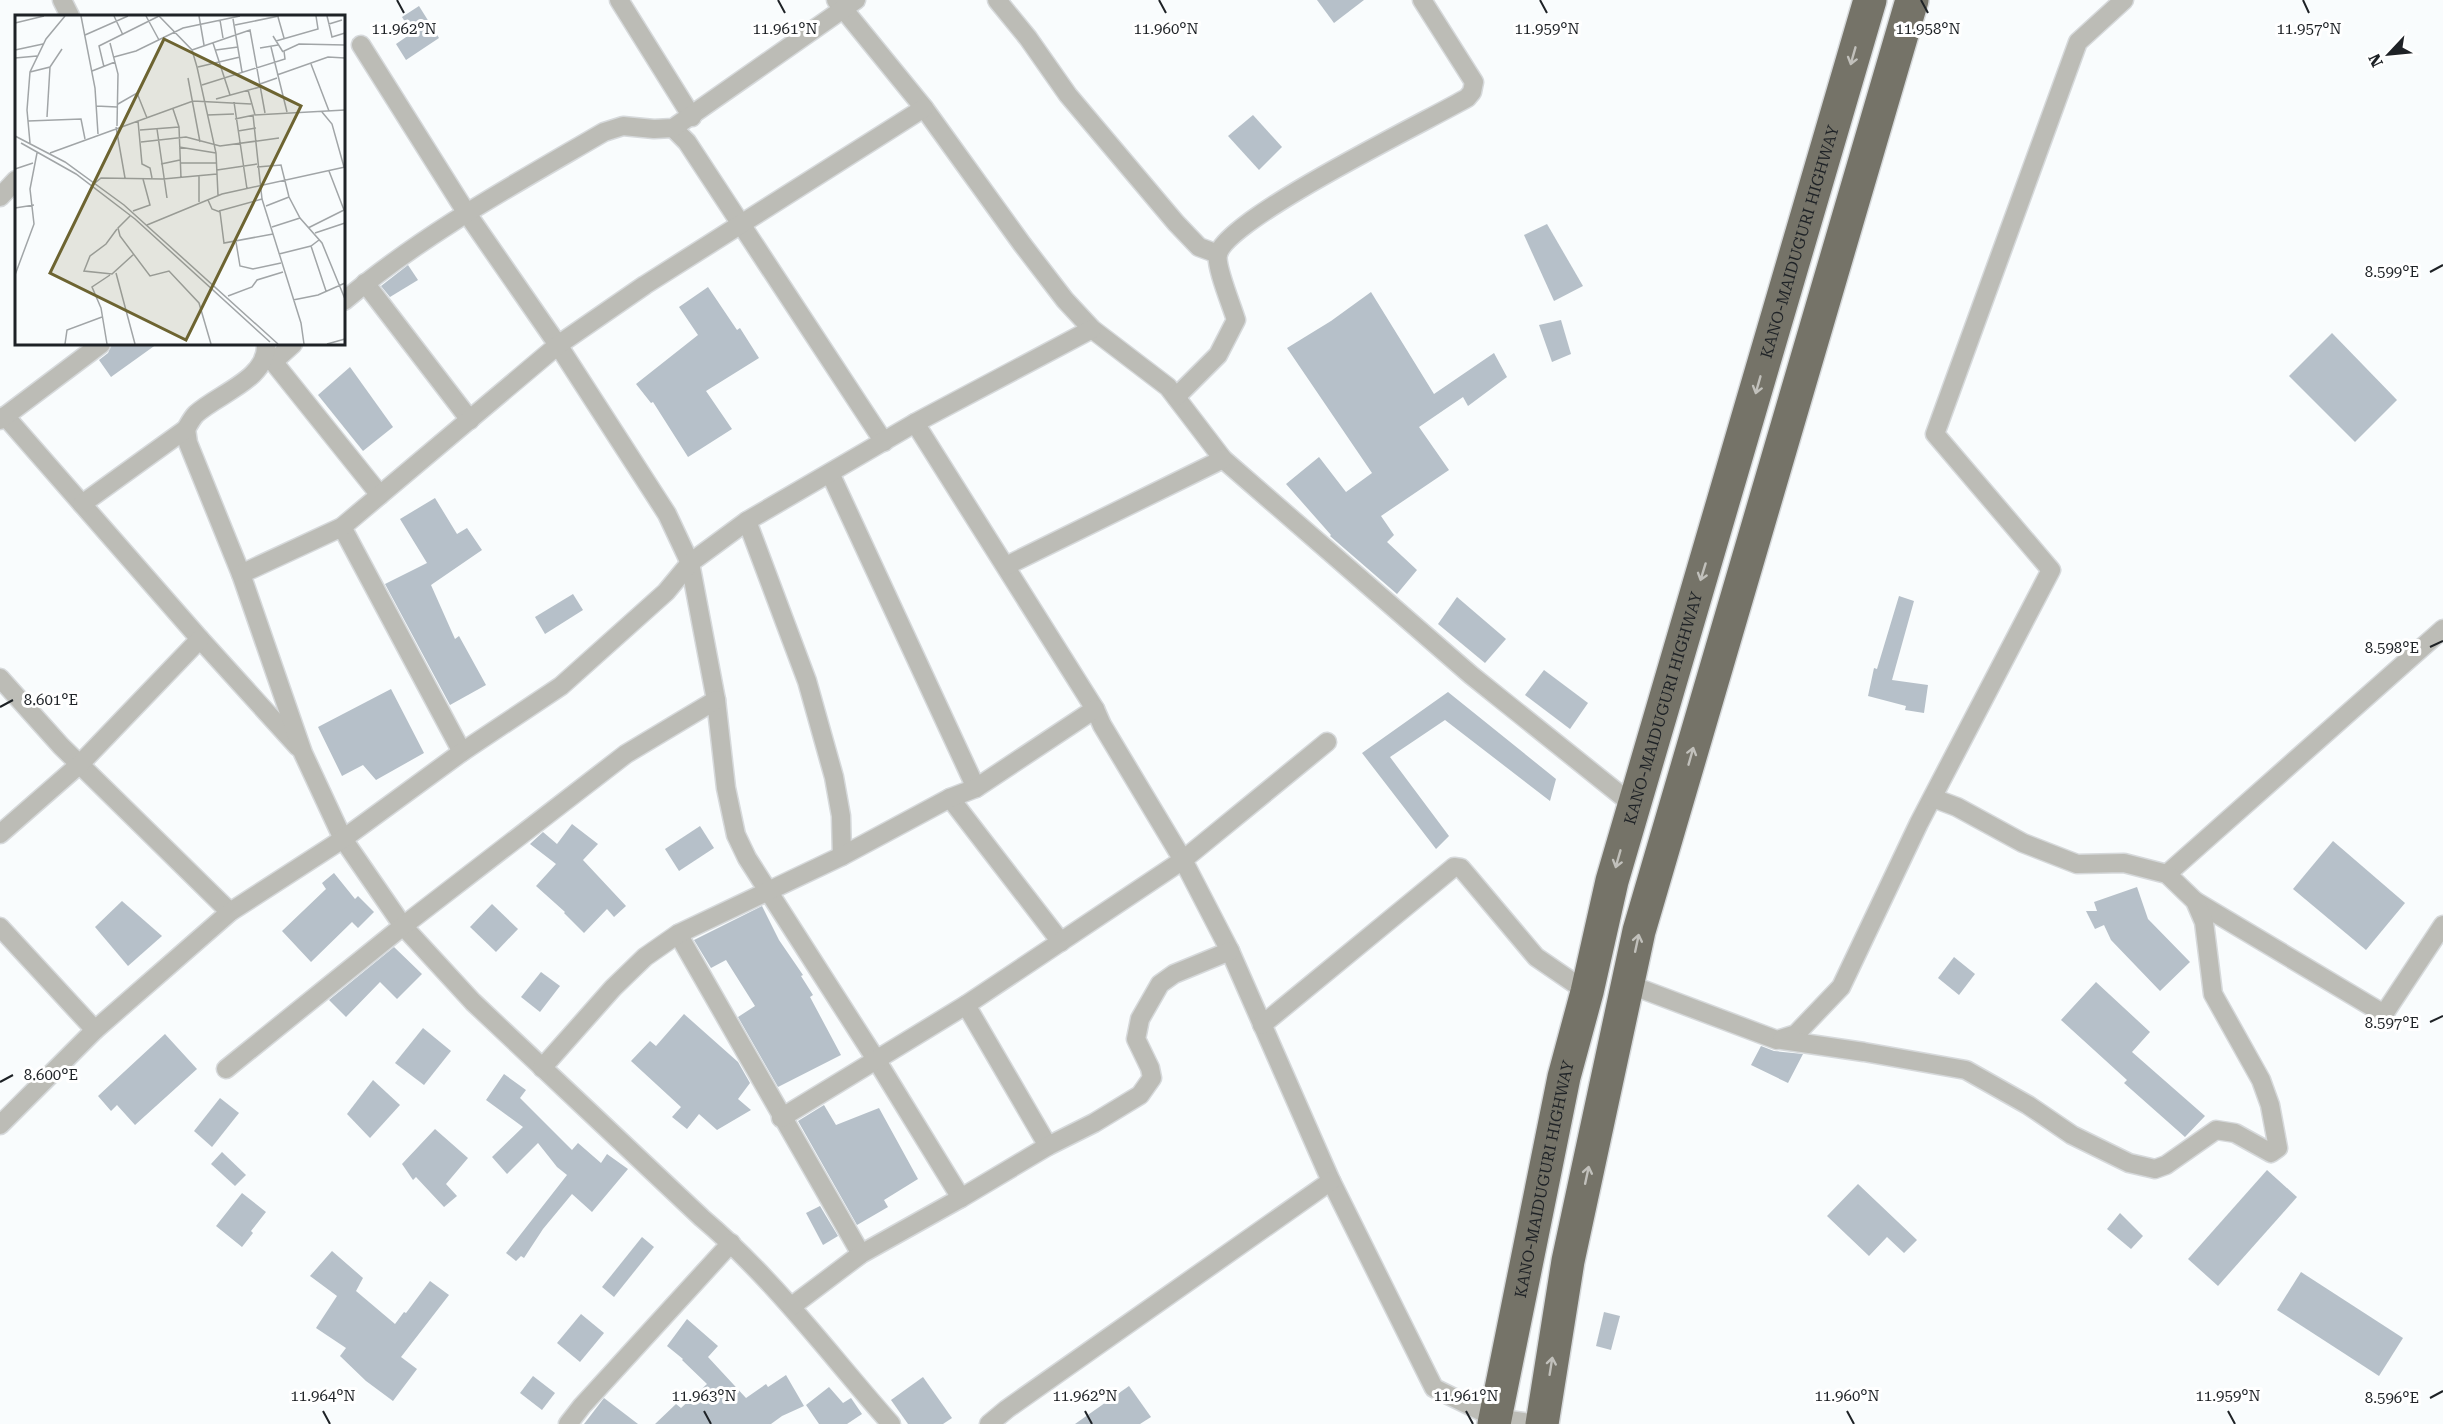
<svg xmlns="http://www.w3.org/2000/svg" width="2443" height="1424" font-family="'Roboto Serif',serif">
	<rect width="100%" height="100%" fill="#f9fcfd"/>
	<g fill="#b6c0c9">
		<polygon points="1317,0 1364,0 1334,23"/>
		<polygon points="419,6 439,38 406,60 396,44 412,33 402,17"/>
		<polygon points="1253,115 1282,147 1259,170 1228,136"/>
		<polygon points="1547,224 1583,286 1554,301 1524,235"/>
		<polygon points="408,265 418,280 390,297 381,286"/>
		<polygon points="708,287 737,330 740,328 759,358 706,391 732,429 688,457 653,402 651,403 636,384 698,335 679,307"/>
		<polygon points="1371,292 1434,394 1494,353 1507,377 1468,406 1463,397 1419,427 1449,470 1381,516 1394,535 1387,542 1417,570 1397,594 1330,536 1331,535 1286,484 1319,457 1346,492 1372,473 1287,348 1331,321"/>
		<polygon points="1561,320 1571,354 1552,362 1539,325"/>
		<polygon points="2332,333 2397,400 2355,442 2289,376"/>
		<polygon points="112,344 157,344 111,377 99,360 108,353"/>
		<polygon points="350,367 393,427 363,451 318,395"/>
		<polygon points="435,498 457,534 467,528 482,550 431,585 455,639 459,636 486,685 450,705 385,584 427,563 400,519"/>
		<polygon points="573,594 583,610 545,634 535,617"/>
		<polygon points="1899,596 1914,601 1892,680 1928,685 1924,713 1905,710 1906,706 1868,696 1874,668 1877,669"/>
		<polygon points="1457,597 1506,639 1485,663 1438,624"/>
		<polygon points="1544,670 1588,703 1570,729 1525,695"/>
		<polygon points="391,689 424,753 376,780 363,765 342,776 318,727"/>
		<polygon points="1448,692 1556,779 1550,801 1445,720 1390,757 1449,836 1436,849 1362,753"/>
		<polygon points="572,824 598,844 583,860 626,906 614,917 607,909 584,933 564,913 565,912 536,886 556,864 530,844 543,832 557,844"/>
		<polygon points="700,826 714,848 679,871 665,849"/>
		<polygon points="2333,841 2405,903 2366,950 2293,889"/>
		<polygon points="334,873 355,899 358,896 374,912 358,928 352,922 311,962 282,931 326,889 322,883"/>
		<polygon points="2137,887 2148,919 2190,962 2160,991 2111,940 2104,925 2095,929 2086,911 2097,911 2094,902"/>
		<polygon points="122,901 162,936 128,966 95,927"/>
		<polygon points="492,904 518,929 496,952 470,927"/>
		<polygon points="762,906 779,940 803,975 801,976 813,995 810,997 841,1055 778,1087 738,1017 755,1006 726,960 711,968 694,940"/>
		<polygon points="394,947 422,974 397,999 380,982 346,1017 329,1000"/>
		<polygon points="1954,957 1975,974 1959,995 1938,978"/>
		<polygon points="541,972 560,986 540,1012 521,997"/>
		<polygon points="2096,982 2150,1032 2132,1052 2205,1116 2185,1137 2124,1083 2127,1080 2061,1020"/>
		<polygon points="684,1014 738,1062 750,1083 738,1099 751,1110 717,1130 699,1114 687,1129 672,1117 681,1107 631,1061 650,1041 656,1046"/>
		<polygon points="423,1028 451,1051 424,1085 395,1063"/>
		<polygon points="165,1034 197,1069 135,1125 117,1105 111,1111 98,1096"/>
		<polygon points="1761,1046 1774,1051 1803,1054 1788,1083 1751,1065"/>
		<polygon points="504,1074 526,1090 520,1098 572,1150 578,1143 601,1163 607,1154 628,1169 592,1212 572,1194 543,1229 524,1258 521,1256 516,1261 506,1253 567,1175 557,1167 538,1143 507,1174 492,1157 523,1127 486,1100"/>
		<polygon points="373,1080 400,1105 370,1138 347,1114"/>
		<polygon points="220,1098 239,1113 212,1147 194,1131"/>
		<polygon points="824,1105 836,1125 879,1108 918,1179 884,1200 888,1207 857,1225 798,1121"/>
		<polygon points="435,1129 468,1158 446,1184 457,1196 444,1207 416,1177 413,1180 402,1164"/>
		<polygon points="222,1152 246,1175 235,1186 211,1164"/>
		<polygon points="2267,1170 2297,1197 2218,1286 2188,1259"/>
		<polygon points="1858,1184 1917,1240 1904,1253 1887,1237 1869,1256 1827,1216"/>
		<polygon points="242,1193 266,1212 251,1231 253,1233 242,1247 216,1226"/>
		<polygon points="820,1206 838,1236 823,1245 806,1213"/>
		<polygon points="2120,1213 2143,1236 2131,1249 2107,1229"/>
		<polygon points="642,1237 654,1247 614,1297 602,1287"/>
		<polygon points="332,1251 363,1278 356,1291 395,1324 404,1312 406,1313 430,1281 449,1295 401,1357 417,1369 393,1401 366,1381 340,1356 346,1348 316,1328 337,1296 310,1276"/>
		<polygon points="2301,1272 2403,1338 2379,1376 2277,1310"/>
		<polygon points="1604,1312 1620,1316 1611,1350 1596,1346"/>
		<polygon points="581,1314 604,1333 580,1362 557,1343"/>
		<polygon points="687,1319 718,1346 708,1357 746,1398 766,1384 768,1387 786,1375 804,1406 782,1416 771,1424 655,1424 676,1404 681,1408 707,1384 682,1360 683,1359 667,1346"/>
		<polygon points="533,1376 555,1393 542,1410 520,1393"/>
		<polygon points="923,1377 952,1418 943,1424 908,1424 891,1400"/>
		<polygon points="1129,1386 1151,1417 1140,1424 1075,1424"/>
		<polygon points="829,1387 843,1403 851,1398 862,1414 847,1424 819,1424 806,1405"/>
		<polygon points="604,1398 638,1424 584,1424"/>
	</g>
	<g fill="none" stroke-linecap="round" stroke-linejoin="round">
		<g stroke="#d6d9db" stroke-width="21">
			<g id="street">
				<polyline points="62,0 70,16"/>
				<polyline points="619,0 692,117"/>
				<polyline points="836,0 924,108 1022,244 1065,300 1092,329 1168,387 1223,459 1471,675 1633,805"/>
				<polyline points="997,0 1028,38 1068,95 1176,223 1199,247 1218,254"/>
				<polyline points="361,45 466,212 558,345 667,514 690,563 716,700 726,788 736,835 747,858 877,1061 961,1198"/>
				<polyline points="673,128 687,142 884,442"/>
				<polyline points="0,197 16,180"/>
				<polyline points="365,283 470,420"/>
				<path d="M344,301C423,234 515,184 604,132L623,126L654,129L673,128L856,0"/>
				<polyline points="267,354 380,495"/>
				<polyline points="273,362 293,344"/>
				<path d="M1176,397L1218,355L1236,320C1232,306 1215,266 1218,254C1228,218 1425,122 1467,98L1472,92L1474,82L1422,0"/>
				<polyline points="5,416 200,639 298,747"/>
				<polyline points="0,420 101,344"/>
				<polyline points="915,423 1095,709 1102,725 1183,860 1230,951 1331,1181 1434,1388 1495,1418 1537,1424"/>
				<path d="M186,429L188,443L241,574L303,753L343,839L403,926L473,1002L702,1218C774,1279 829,1354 891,1424"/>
				<polyline points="830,473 976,788"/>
				<path d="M82,504L186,429C189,424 192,418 196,414C219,393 268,379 266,344"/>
				<polyline points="747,521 807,681 834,777 841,816 842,856"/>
				<polyline points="342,527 462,752"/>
				<polyline points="1006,566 1223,459"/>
				<polyline points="241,574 342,527 558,345 645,285 924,108"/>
				<polyline points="0,678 61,746 230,912"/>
				<polyline points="950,798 1061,942"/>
				<polyline points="0,834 80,764 200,639"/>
				<polyline points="2167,874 2443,629"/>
				<polyline points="2195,901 2384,1014 2443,925"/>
				<polyline points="0,927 95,1030"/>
				<polyline points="678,934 861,1254"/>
				<polyline points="1628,984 1777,1040 1796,1034 1841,987 1919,823 2051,570 1935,434 2078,42 2124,0"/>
				<polyline points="966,1005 1048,1146"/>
				<polyline points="1262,1025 1454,867 1461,868 1467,875 1536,957 1587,992"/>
				<polyline points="1782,1040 1864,1052 1966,1070 2028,1105 2072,1135 2129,1163 2155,1169 2166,1165 2216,1130 2235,1133 2271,1153 2278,1148 2270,1105 2261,1080 2213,994 2204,922 2195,901 2167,874 2124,863 2077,864 2023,843 1957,807 1933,798"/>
				<polyline points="542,1068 613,988 645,957 678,934 842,856 950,798 976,788 1095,709"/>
				<polyline points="226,1069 403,926 626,754 716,700"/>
				<polyline points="781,1118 966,1005 1183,860 1327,742"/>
				<polyline points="0,1125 95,1030 230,912 343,839 462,752 561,686 666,592 690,563 747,521 915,423 1092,329"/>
				<polyline points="792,1306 861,1254 961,1198 1048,1146 1094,1123 1140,1095 1152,1078 1150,1068 1136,1039 1140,1019 1160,984 1174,974 1230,951"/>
				<polyline points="568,1424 582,1406 731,1243"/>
				<polyline points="989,1424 1007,1409 1331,1181"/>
			</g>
		</g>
		<g stroke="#d6d9db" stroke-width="36">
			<g id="highway">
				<path id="s1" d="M1494,1424L1564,1077L1587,992L1612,881L1870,0"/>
				<polyline points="1542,1424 1568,1261 1639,931 1912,0"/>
			</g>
		</g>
		<use href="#street" stroke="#bcbcb6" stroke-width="18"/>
		<use href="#highway" stroke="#757368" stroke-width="33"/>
	</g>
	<defs><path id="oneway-shaft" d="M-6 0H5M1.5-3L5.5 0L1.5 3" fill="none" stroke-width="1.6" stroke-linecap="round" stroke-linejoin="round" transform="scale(1.5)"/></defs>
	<g stroke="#c1c0bb">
		<use href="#oneway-shaft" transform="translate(1853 56) rotate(106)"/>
		<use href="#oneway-shaft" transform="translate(1758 385) rotate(106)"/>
		<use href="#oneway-shaft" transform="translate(1703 572) rotate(107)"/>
		<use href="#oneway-shaft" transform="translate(1691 756) rotate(-74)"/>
		<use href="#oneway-shaft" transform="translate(1618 859) rotate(106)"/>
		<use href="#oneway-shaft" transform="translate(1637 943) rotate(-78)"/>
		<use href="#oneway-shaft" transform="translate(1587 1175) rotate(-78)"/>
		<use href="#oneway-shaft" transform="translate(1551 1366) rotate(-81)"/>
	</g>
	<path fill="none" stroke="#1e2226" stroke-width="2" d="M397,0L404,13M778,0L785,13M1159,0L1166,13M1540,0L1547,13M1921,0L1928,13M2303,0L2309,13M2430,272L2443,265M2430,647L2443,641M0,707L13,700M2430,1022L2443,1016M0,1082L13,1075M2430,1398L2443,1391M323,1411L330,1424M704,1411L711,1424M1085,1411L1092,1424M1466,1411L1473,1424M1847,1411L1854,1424M2228,1411L2235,1424"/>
	<g text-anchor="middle" stroke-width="6" stroke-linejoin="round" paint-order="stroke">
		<g font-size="16" fill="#1e2226" stroke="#fff">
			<text dy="6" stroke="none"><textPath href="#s1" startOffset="1222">KANO-MAIDUGURI HIGHWAY</textPath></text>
			<text dy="6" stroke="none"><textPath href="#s1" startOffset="736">KANO-MAIDUGURI HIGHWAY</textPath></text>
			<text dy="6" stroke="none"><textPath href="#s1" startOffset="250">KANO-MAIDUGURI HIGHWAY</textPath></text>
		</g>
	</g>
	<g transform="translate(15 15)">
		<rect width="330" height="330" fill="#f9fcfd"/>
		<path fill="none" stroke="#a1a5a7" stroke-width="1.5" d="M66,1L80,73L83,119M99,1L108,20M131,1L144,25M144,1L177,35L182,52L201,138L203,180M184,1L189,30M312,1L314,9L327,5M263,2L269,23M218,4L227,57M205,5L208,23M0,8L29,1M314,9L317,22L330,18M220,10L264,1M70,20L113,1M258,21L268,37M261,26L303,14L301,1M95,28L103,59L102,111M198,28L215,80M256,32L272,97M245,33L263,30M0,35L28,29M177,35L235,15L250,98M201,35L223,32M99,42L121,36L168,13L225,1M0,43L22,41M296,49L314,96M89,52L84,31L144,1M183,52L225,42M77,56L100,47M15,57L35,52L47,34M262,60L313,42L330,43M173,63L185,127M245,69L262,63M187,70L270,44L269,36L284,29L330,30M233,75L240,100L330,95M201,84L245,72M219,87L232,174M103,89L122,78L132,103M81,91L102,92M158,94L164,112L166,163M307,97L317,109L329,152M192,100L219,99M238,100L247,184L286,308L289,329M32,102L35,52M220,104L239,100M13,106L66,104L70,124M123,106L127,149L135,153L137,163M101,112L110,163M142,114L152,183M125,115L164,112M223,116L241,113M0,121L50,147L109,190L263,329M126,127L171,122L205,131L264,123M6,128L61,159L120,204L255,327M15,128L12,95L15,57L31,24L50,1M164,132L201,138M35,138L178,86L236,89M165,148H201M146,149L165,145M242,152L266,150L274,182L285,203L307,228L330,284M0,154L18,148M202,155L242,149M314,156L329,195M184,161V187M80,168L86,163L148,164L202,159M193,185L197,194L205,197L209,228L258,219M251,191L274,182M0,193L19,190M118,196L135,190L128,164M204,196L247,184M115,201L103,213L105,221L135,261L154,256L184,288L196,329M132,210L207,179L330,152M257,212L285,203M293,213L329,195M102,214L91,229L75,241L69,256L97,259L119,239M300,218L330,208M221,227L225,251L238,254L266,248M296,231L311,276M264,239L296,231L304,225M101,258L120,329M0,260L19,209L15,174L22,138M213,281L237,272L242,265L268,257M278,285L303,280L330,268M50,329L52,315L87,302M92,329L86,293L77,272L95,260M312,329L330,324"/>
		<path fill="#6d6431" fill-opacity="0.15" stroke="#6d6431" stroke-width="3" d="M149,24L286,91L171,325L35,258Z"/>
		<rect width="330" height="330" fill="none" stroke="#1e2226" stroke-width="3"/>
	</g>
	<g font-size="15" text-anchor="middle" fill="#1e2226" stroke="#fff" stroke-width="6" stroke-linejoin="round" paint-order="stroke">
		<text x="404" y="34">11.962°N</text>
		<text x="785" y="34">11.961°N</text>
		<text x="1166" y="34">11.960°N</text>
		<text x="1547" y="34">11.959°N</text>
		<text x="1928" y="34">11.958°N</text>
		<text x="2309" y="34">11.957°N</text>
		<text x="2392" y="277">8.599°E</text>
		<text x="2392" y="653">8.598°E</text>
		<text x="51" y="705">8.601°E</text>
		<text x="2392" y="1028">8.597°E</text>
		<text x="51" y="1080">8.600°E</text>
		<text x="323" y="1401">11.964°N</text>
		<text x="704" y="1401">11.963°N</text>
		<text x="1085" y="1401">11.962°N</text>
		<text x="1466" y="1401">11.961°N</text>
		<text x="1847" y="1401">11.960°N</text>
		<text x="2228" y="1401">11.959°N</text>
		<text x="2392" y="1403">8.596°E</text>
	</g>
	<g transform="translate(2389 54) rotate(244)" stroke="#ffffff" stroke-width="4.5" paint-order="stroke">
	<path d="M0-4.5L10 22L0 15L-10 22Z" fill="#1e2226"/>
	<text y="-9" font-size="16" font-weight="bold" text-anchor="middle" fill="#1e2226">N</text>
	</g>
</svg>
